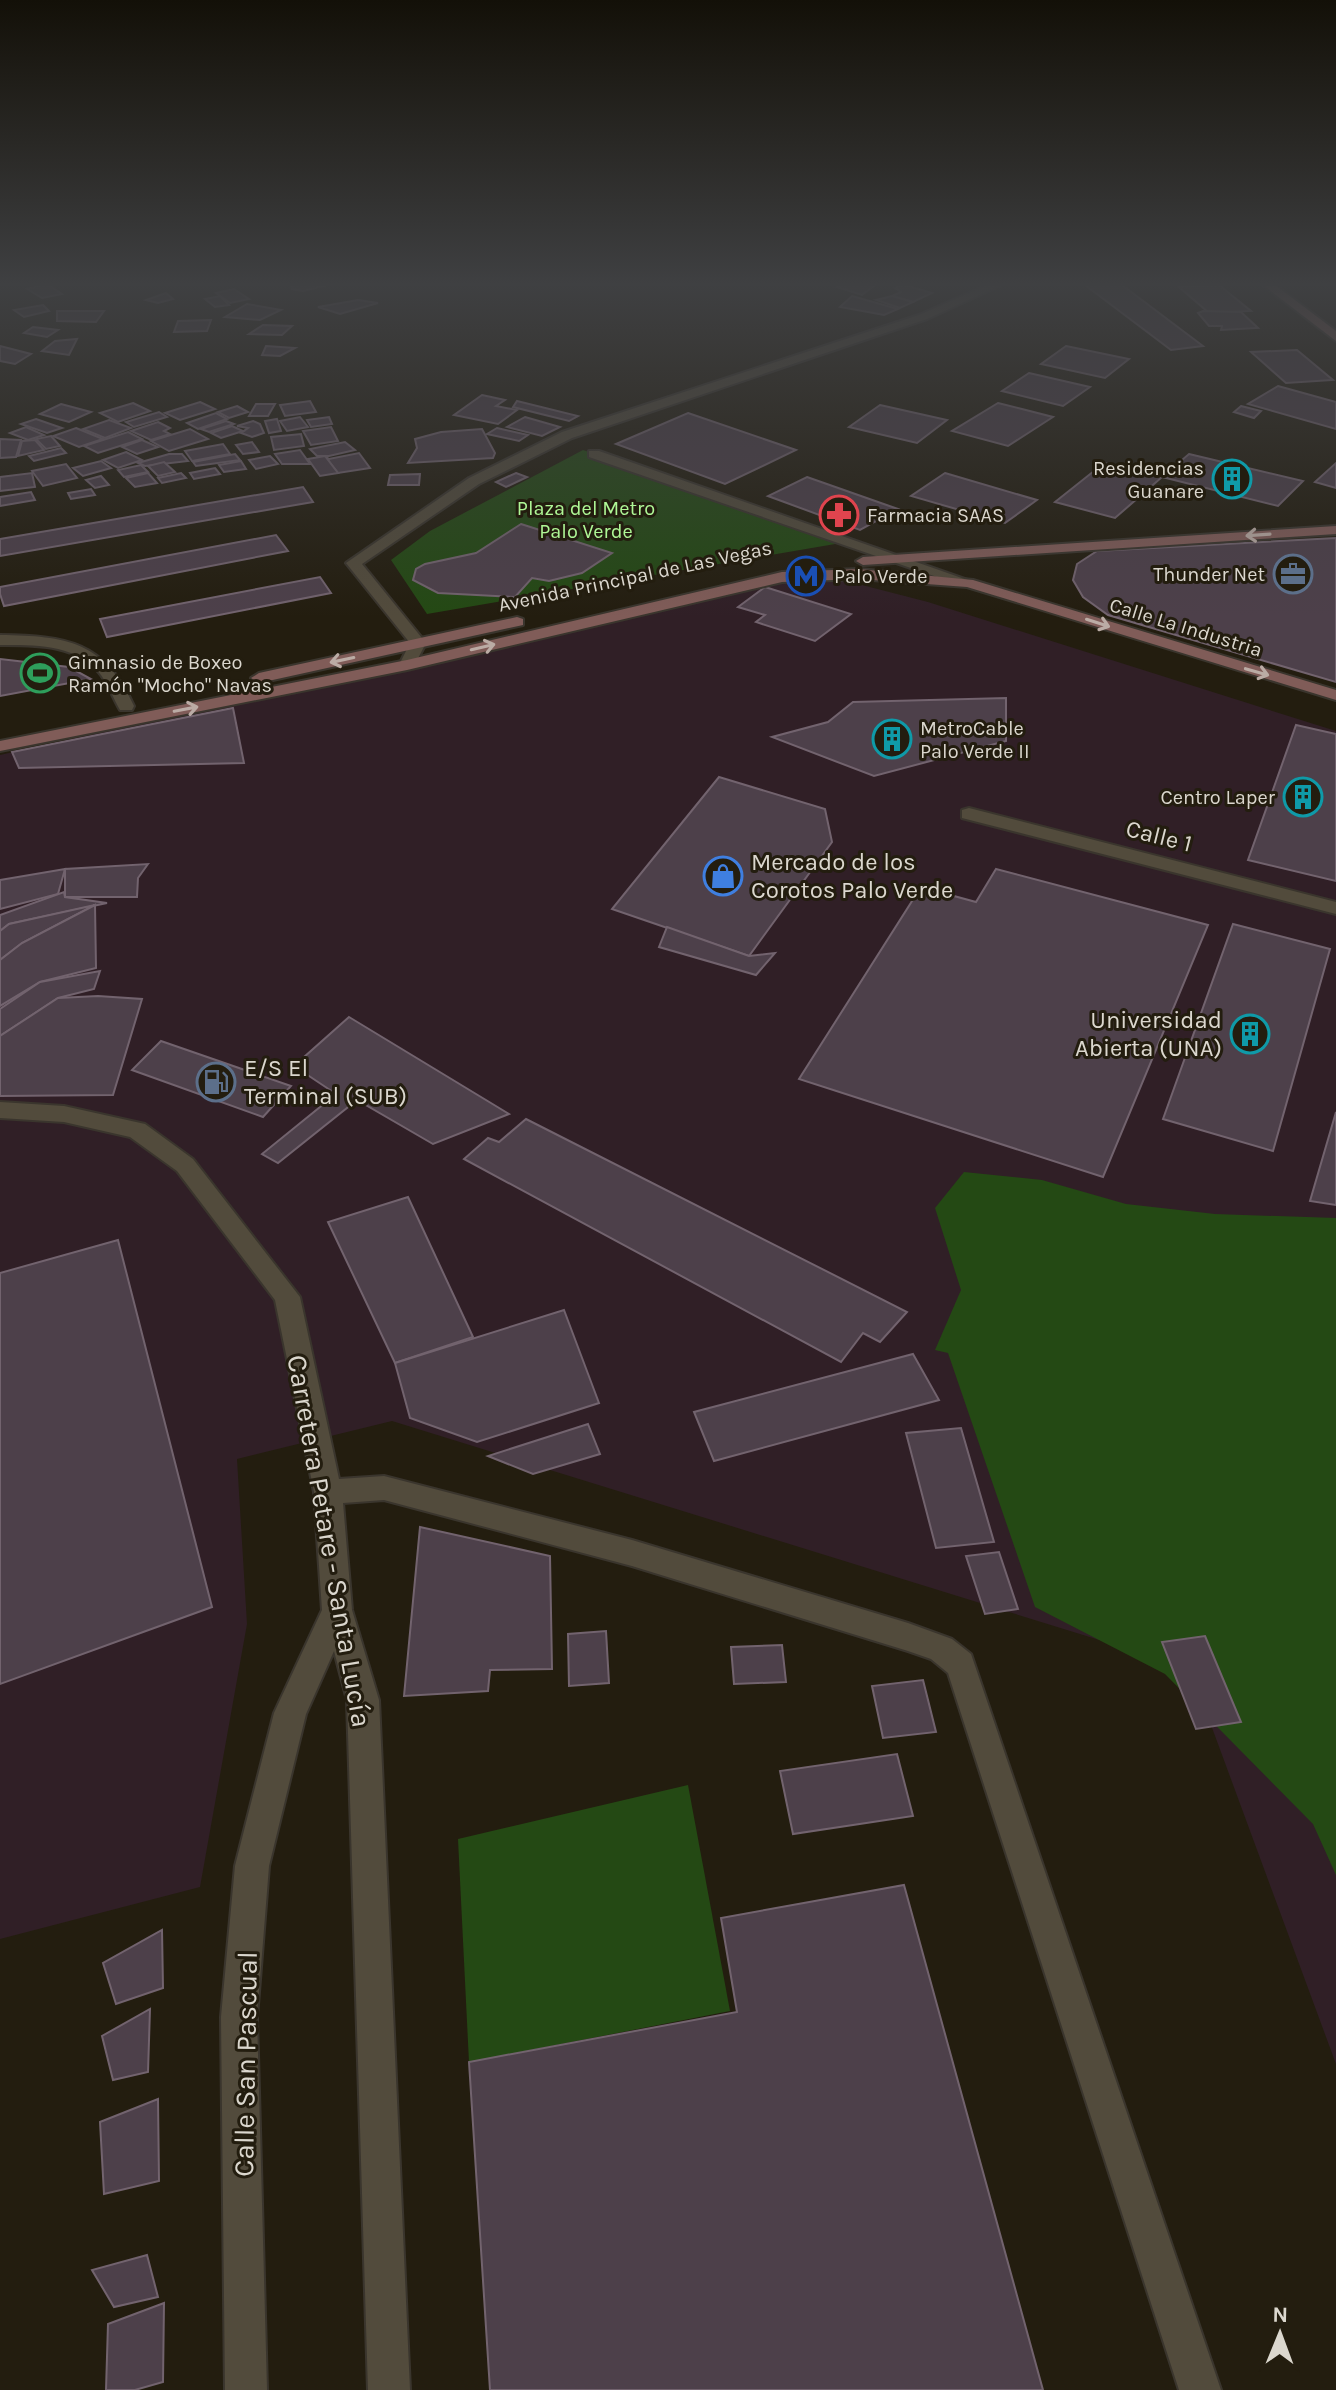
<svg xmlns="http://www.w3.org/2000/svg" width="1336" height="2390" font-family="Karla,sans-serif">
	<rect width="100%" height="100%" fill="#231d0f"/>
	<polygon fill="#301f26" points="827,576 928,602 1336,731 1336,2064 1190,1668 392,1421 237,1459 247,1624 200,1887 0,1939 0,755 591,622 756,581"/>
	<g fill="#244914">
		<polygon points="583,450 737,502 841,543 427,614 391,560 430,531"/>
		<polygon points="964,1172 1042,1180 1126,1204 1215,1214 1336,1218 1336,1875 1313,1824 1165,1674 1035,1607 948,1353 935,1350 961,1290 935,1208"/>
		<polygon points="688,1785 730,2011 469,2062 458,1839"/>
	</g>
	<g fill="#4d404a" stroke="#72636e" stroke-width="2">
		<polygon points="846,282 853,282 875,285 862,295 837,287"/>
		<polygon points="1081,282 1118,282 1203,346 1171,350"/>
		<polygon points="290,283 334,282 336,283 303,291 292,289"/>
		<polygon points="47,284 62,294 42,298 27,289"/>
		<polygon points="903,285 908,286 932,293 913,302 892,296 901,292 895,288"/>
		<polygon points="1219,285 1251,311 1209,313 1179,287"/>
		<polygon points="234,289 249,299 230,303 216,293"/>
		<polygon points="166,293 173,299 158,303 146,300"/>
		<polygon points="220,296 229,305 215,307 205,299"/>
		<polygon points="852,296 898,309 884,315 840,307"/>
		<polygon points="892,296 913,302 900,308 876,300"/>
		<polygon points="358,300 378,303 340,314 318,307"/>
		<polygon points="247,304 281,310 260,320 225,317"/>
		<polygon points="43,305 49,311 24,317 14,310"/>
		<polygon points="57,311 104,311 96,322 57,321"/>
		<polygon points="1203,311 1241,312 1258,328 1221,330 1222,326 1209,326 1198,313"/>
		<polygon points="211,320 207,331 174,332 178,321"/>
		<polygon points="263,325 292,326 282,335 249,334"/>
		<polygon points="33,327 58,330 47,337 24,333"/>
		<polygon points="77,339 69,355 42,351 55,341"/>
		<polygon points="0,346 31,354 15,364 0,361"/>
		<polygon points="266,346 295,348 280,356 262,355"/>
		<polygon points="1066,346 1129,359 1105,378 1041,364"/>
		<polygon points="1297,350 1333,380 1286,383 1251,352"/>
		<polygon points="1029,373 1090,387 1063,406 1002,391"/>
		<polygon points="1278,386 1336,402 1336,429 1248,404"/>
		<polygon points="482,395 505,400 496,406 517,410 498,424 454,415"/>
		<polygon points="310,401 316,412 285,416 280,405"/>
		<polygon points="517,401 578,416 569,421 513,407"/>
		<polygon points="200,402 215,409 180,420 165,413"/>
		<polygon points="133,403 150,411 118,422 100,413"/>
		<polygon points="998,403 1022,409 1053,417 1008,446 952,431"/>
		<polygon points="61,404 91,412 69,422 40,414"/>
		<polygon points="256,404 275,404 268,416 249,416"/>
		<polygon points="880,405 947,420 917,443 849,427"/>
		<polygon points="237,406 248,412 229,418 218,412"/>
		<polygon points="1241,406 1261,411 1254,418 1234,412"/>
		<polygon points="159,412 167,417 134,427 126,422"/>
		<polygon points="216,413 227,419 198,429 187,423"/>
		<polygon points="688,413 796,450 725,484 616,444"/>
		<polygon points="300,417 308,427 287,431 280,421"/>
		<polygon points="329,417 332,424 311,427 307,420"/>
		<polygon points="525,417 560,427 542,436 507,427"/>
		<polygon points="36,419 62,428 47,433 21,424"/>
		<polygon points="277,419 281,431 269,433 265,421"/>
		<polygon points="109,420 131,428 105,438 83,429"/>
		<polygon points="226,421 234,424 209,432 201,429"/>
		<polygon points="253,421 260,424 264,433 252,437 241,433 248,428 237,426"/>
		<polygon points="158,422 170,428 164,431 170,434 151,440 131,431"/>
		<polygon points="232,426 243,431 221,438 211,433"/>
		<polygon points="26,427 44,435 28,440 10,433"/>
		<polygon points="331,427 338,441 311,445 303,431"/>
		<polygon points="76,428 103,439 79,447 53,436"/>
		<polygon points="497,428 528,435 519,441 487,434"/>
		<polygon points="190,429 208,439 169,451 151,441"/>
		<polygon points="482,429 495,453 493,458 408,463 417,448 415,439 441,432"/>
		<polygon points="128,432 142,439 98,453 84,446"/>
		<polygon points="301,434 304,446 274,450 271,437"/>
		<polygon points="51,436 60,446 46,449 36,439"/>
		<polygon points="0,439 21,440 16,457 0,458"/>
		<polygon points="35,440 44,450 18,456 22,441"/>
		<polygon points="142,440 158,447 137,454 122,447"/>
		<polygon points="252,442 259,452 243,454 236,445"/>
		<polygon points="345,442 355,450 329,456 317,456 310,449"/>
		<polygon points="223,444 230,454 192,461 185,451"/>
		<polygon points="61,448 66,453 34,461 29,456"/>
		<polygon points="300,450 310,464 282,464 275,454"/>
		<polygon points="126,452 142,460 118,468 103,460"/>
		<polygon points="359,453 370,468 338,473 325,456 329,459"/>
		<polygon points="169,454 182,454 188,461 145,466 138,463"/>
		<polygon points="235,454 240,460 196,466 193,462"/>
		<polygon points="1189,454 1303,481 1278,506 1162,477"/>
		<polygon points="270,456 278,464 256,469 249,460"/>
		<polygon points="325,456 338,473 320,476 308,459"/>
		<polygon points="101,461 111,468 83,476 73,468"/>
		<polygon points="241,461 246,469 224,472 219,465"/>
		<polygon points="164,462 175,472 158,476 148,466"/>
		<polygon points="1104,463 1162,477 1115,518 1055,502"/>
		<polygon points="1336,463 1336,488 1315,482"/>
		<polygon points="66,464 77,478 43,486 32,471"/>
		<polygon points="141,465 148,472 124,477 118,470"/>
		<polygon points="215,468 220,474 194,479 190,473"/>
		<polygon points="32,473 35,487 0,491 0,477"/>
		<polygon points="148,473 157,483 135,487 126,478"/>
		<polygon points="181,473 186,478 162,483 158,478"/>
		<polygon points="516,473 527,477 506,487 496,482"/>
		<polygon points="945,473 1037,500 1005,523 911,496"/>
		<polygon points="420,474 419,485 388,485 390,475"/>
		<polygon points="101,476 109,485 95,488 86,480"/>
		<polygon points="807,477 898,509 860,530 768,496"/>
		<polygon points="303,487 313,502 0,556 0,539"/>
		<polygon points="91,489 95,495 71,499 68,493"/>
		<polygon points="31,492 35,500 0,506 0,497"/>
		<polygon points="521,524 612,553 582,573 549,581 532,578 515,597 438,593 413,580 416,569 425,564 476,553"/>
		<polygon points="276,535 288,551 4,606 0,594 0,587"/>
		<polygon points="1336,538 1336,682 1108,615 1083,597 1073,580 1077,564 1097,551"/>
		<polygon points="320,577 331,593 107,637 100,619"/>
		<polygon points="765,587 851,614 815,641 756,622 765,615 738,607"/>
		<polygon points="0,659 69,667 91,679 0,696"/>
		<polygon points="1006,698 1006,741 874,776 772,737 828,722 853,702"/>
		<polygon points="233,708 244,763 19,768 12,752"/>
		<polygon points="1296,725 1336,734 1336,881 1248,860"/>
		<polygon points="719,777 825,809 832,842 749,956 612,909"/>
		<polygon points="148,864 138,878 137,897 65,897 65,869"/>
		<polygon points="65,869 58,894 0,909 0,880"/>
		<polygon points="996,869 1208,925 1103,1177 799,1079 921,887 976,902"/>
		<polygon points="64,892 65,897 107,903 9,924 0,931 0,915"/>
		<polygon points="95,905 22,943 0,960 0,931 9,924"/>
		<polygon points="95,905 96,968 40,982 0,1006 0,960 22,943"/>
		<polygon points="1233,924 1330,949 1273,1151 1163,1119"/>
		<polygon points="667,927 749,956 775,953 756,975 659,947"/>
		<polygon points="100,971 94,989 58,998 0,1036 0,1009 40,982"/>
		<polygon points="98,996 142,999 113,1095 0,1096 0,1036 58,998"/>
		<polygon points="349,1017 509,1114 433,1144 357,1100 278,1163 262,1154 336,1094 294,1066"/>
		<polygon points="161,1041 291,1086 263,1117 132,1070"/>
		<polygon points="1336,1112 1336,1205 1310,1201"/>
		<polygon points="526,1119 907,1312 880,1342 863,1333 841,1362 464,1159 488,1138 499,1142"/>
		<polygon points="408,1197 473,1337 395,1363 328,1222"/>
		<polygon points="118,1240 212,1607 0,1684 0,1273"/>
		<polygon points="564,1310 599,1403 477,1442 410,1418 395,1363"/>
		<polygon points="913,1354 939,1400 714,1461 694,1412"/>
		<polygon points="588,1424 600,1454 533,1474 488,1456"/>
		<polygon points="961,1428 994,1542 936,1548 906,1433"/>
		<polygon points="420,1527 550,1556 552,1669 490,1670 488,1691 404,1696"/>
		<polygon points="999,1552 1018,1609 985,1614 966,1556"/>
		<polygon points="606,1631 609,1683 569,1686 568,1634"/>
		<polygon points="1205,1636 1241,1722 1196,1729 1162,1642"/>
		<polygon points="782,1645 786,1682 734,1684 731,1647"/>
		<polygon points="923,1680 936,1732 883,1738 872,1686"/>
		<polygon points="897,1754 913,1816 793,1834 780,1771"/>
		<polygon points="904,1885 1043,2390 490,2390 469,2062 737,2012 721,1918"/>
		<polygon points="162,1930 163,1988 116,2004 103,1963"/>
		<polygon points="150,2009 148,2072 113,2080 102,2036"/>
		<polygon points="158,2099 159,2181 104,2194 100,2122"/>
		<polygon points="147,2255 158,2297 114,2307 92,2270"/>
		<polygon points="164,2303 163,2382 135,2390 106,2390 108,2324"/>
	</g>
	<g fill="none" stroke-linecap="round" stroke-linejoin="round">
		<g stroke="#3a352d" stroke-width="4">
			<g id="street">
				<polygon points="994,282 1008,282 927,319 572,438 479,484 362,564 426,643 413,668 399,665 410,643 346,563 469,478 562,432 919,315"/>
				<polygon points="589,451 599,451 976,583 963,586 589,457"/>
				<path d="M0,635C67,636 104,641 134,706L132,710H120C113,698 109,686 101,675C77,644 36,645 0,645Z"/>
				<polygon points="969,808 1336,902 1336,914 962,818 962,810"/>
				<polygon points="0,1102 64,1106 145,1124 193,1159 300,1297 339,1479 384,1476 632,1540 908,1623 952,1639 971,1654 1221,2390 1179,2390 948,1673 931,1659 908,1651 632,1566 384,1500 343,1503 352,1610 379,1700 410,2390 368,2390 347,1700 334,1651 306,1714 269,1866 257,2017 267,2390 225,2390 221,2017 235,1866 274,1713 322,1610 314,1492 275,1300 177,1171 130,1137 64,1122 0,1118"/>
			</g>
		</g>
		<g stroke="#3a352d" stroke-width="4">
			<g id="secondary">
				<polygon points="1259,282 1271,282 1336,331 1336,341"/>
				<polygon points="1336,526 1336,534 863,565 856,561 863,557"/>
				<polygon points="859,569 973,580 1336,690 1336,700 967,587 859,579 782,582 407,670 0,751 0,741 407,660 782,572"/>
				<polygon points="517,617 523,619 523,625 259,683 251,678 259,673"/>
			</g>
		</g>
		<use href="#street" fill="#524b3c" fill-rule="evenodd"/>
		<use href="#secondary" fill="#805c58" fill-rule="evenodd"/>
	</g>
	<defs><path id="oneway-shaft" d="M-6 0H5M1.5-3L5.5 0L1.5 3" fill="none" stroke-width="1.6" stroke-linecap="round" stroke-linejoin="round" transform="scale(2)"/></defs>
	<g stroke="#bbaca5">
		<use href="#oneway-shaft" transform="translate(1258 535) rotate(176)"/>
		<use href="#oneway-shaft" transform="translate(1098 623) rotate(18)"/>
		<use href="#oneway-shaft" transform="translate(483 647) rotate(-13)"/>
		<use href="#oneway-shaft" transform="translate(342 660) rotate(168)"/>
		<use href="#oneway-shaft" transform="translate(1257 672) rotate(16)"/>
		<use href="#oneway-shaft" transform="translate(186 709) rotate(-11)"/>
	</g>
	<linearGradient id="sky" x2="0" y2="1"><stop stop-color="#131008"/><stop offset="0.46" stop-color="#3f4042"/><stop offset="1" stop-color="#3f4042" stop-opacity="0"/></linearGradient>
	<rect width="1336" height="617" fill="url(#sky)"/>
	<defs>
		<g id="building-ring" transform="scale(2)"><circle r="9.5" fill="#231d0f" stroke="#0f9aa8" stroke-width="1.5"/><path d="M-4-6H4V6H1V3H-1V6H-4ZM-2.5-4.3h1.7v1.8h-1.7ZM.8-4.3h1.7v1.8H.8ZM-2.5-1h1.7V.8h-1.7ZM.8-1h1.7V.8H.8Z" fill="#0f9aa8"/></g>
		<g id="pharmacy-ring" transform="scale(2)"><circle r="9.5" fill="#231d0f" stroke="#e0444e" stroke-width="1.5"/><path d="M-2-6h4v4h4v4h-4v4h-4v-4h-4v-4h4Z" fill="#e0444e"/></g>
		<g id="office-ring" transform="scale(2)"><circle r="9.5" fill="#231d0f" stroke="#5c6f8a" stroke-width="1.5"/><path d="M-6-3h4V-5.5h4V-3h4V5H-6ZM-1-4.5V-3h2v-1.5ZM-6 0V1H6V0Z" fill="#5c6f8a"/></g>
		<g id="metro-ring" transform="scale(2)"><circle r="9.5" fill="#231d0f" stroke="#1a4fb4" stroke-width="1.5"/><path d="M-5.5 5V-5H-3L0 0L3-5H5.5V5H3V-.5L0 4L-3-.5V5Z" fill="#1a4fb4"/></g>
		<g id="stadium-ring" transform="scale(2)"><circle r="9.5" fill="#231d0f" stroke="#2e9e5b" stroke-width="1.5"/><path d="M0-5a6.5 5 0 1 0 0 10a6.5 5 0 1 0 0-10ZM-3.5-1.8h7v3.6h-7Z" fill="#2e9e5b"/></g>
		<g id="shop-ring" transform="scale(2)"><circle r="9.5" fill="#231d0f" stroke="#3f7fe0" stroke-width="1.5"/><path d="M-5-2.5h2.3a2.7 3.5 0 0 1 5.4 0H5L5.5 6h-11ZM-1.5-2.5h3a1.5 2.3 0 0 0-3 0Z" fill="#3f7fe0"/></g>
		<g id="fuel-ring" transform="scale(2)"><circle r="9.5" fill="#231d0f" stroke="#5c6f8a" stroke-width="1.5"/><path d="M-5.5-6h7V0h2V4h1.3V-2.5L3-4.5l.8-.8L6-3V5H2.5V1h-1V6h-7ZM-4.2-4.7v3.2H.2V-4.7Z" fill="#5c6f8a"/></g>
	</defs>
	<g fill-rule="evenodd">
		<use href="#building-ring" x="1232" y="479"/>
		<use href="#pharmacy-ring" x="839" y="515"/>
		<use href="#office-ring" x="1293" y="574"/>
		<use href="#metro-ring" x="806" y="576"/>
		<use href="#stadium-ring" x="40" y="673"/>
		<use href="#building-ring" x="892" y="739"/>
		<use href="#building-ring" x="1303" y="797"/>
		<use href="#shop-ring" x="723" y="876"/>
		<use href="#building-ring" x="1250" y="1034"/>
		<use href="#fuel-ring" x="216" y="1082"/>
	</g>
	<g text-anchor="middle" stroke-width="6" stroke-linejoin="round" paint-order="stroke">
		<g font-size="20" fill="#dbd7ce" stroke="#231d0f" text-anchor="start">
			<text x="1204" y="475" text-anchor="end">Residencias<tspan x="1204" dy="23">Guanare</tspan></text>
			<text x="867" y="522">Farmacia SAAS</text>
			<text x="1265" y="581" text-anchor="end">Thunder Net</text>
			<text x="834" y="583">Palo Verde</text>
			<text x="68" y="669">Gimnasio de Boxeo<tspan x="68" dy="23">Ramón "Mocho" Navas</tspan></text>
			<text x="920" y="735">MetroCable<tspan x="920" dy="23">Palo Verde II</tspan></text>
			<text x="1275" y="804" text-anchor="end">Centro Laper</text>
		</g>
		<g font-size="20" fill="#aff796" stroke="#231d0f">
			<text x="586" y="515">Plaza del Metro<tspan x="586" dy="23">Palo Verde</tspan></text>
		</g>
		<g font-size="20" fill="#dbd7ce" stroke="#231d0f">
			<text transform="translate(635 576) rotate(-12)" y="7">Avenida Principal de Las Vegas</text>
			<text transform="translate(1186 627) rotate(17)" y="7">Calle La Industria</text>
		</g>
		<g font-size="24" fill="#dbd7ce" stroke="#231d0f">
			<text transform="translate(1159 836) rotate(14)" y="8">Calle 1</text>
		</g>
		<g font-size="24" fill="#dbd7ce" stroke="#231d0f" text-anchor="start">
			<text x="751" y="870">Mercado de los<tspan x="751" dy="28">Corotos Palo Verde</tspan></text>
			<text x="1222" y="1028" text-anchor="end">Universidad<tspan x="1222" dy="28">Abierta (UNA)</tspan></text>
			<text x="244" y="1076">E/S El<tspan x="244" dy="28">Terminal (SUB)</tspan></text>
		</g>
		<g font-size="28" fill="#dbd7ce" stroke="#231d0f">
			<text transform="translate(330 1541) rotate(80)" y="10">Carretera Petare - Santa Lucía</text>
			<text transform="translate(245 2064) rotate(-89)" y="10">Calle San Pascual</text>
		</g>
	</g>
	<g transform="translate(1280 2334) rotate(1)" stroke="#231d0f" stroke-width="6" paint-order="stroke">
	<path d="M0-6L14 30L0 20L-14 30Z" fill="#dbd7ce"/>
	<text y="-12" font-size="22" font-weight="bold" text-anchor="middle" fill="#dbd7ce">N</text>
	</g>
</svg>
